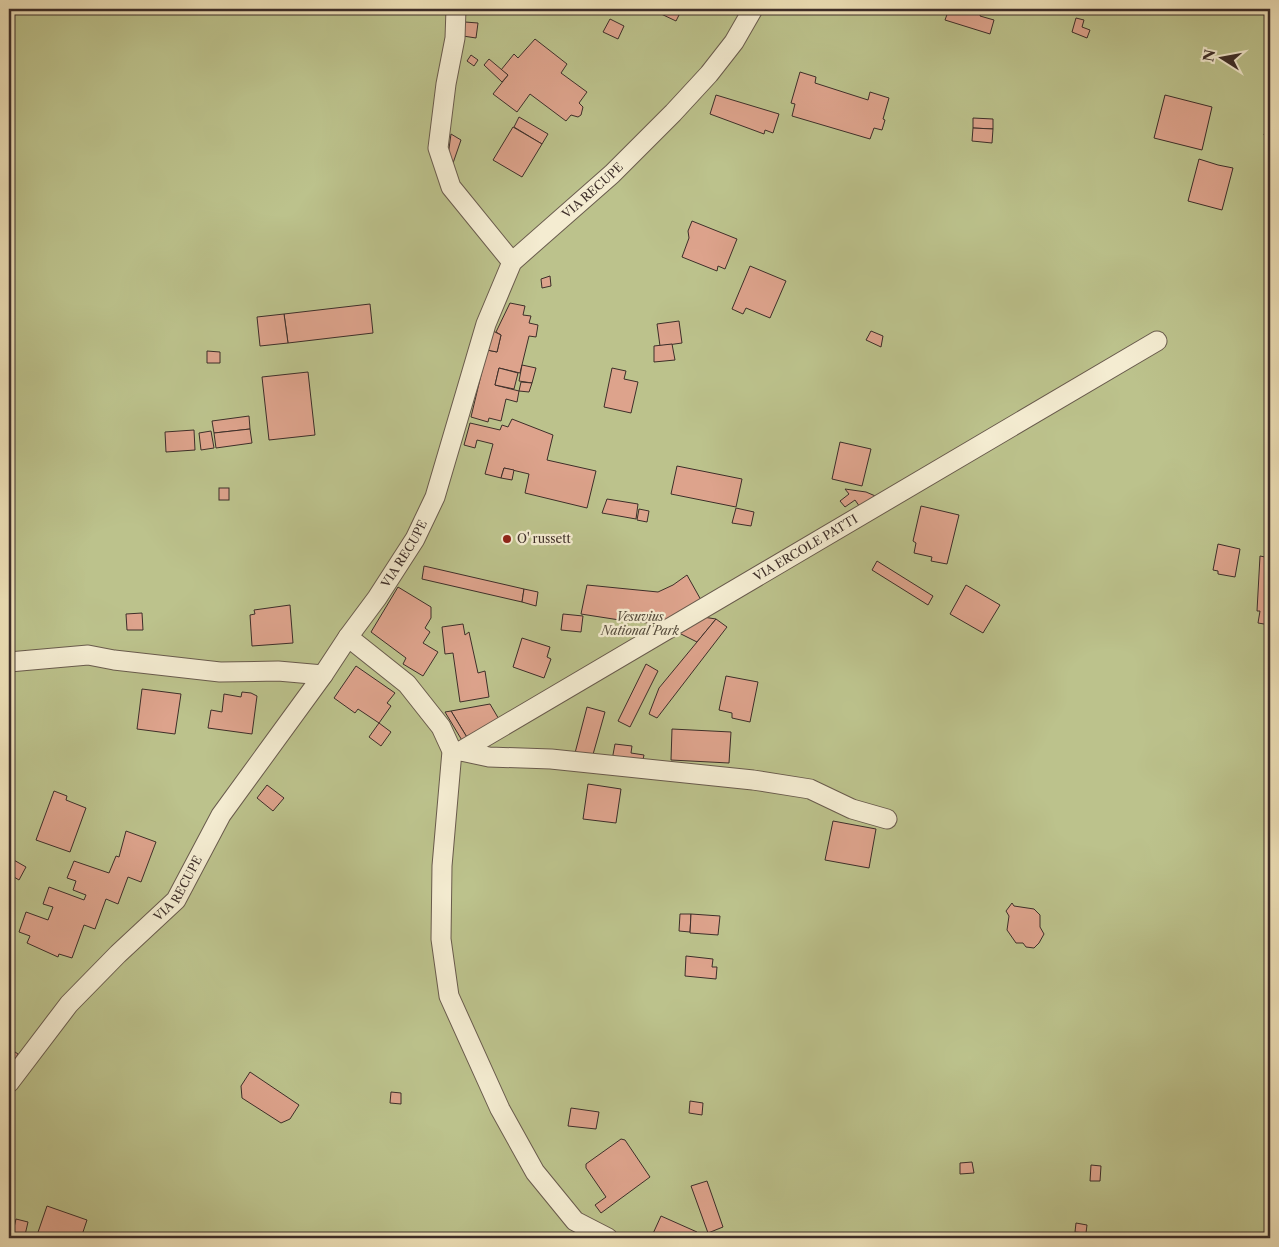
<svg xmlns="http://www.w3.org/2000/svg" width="1279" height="1247" font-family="'Libre Caslon Text',serif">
	<rect width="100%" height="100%" fill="#eee1b8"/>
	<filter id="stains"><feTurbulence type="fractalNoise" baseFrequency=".004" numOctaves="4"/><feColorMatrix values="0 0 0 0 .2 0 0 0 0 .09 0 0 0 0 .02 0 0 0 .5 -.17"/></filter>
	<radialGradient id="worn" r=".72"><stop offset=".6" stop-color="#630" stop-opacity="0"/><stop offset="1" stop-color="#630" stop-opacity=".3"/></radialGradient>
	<rect fill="#bcc28c" stroke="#7c785a" x="9" y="9" width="1261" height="1229"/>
	<g fill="#dda38c" stroke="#3d2e29">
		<polygon points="661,9 682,9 676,21 659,13"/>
		<polygon points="949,9 982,9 980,16 994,20 990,34 945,20"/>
		<polygon points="1076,18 1084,20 1082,27 1090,30 1087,38 1072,32"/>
		<polygon points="610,19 624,26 618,39 603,32"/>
		<polygon points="465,22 478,23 476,38 463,36"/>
		<polygon points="535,39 567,64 561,73 587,92 579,103 583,107 581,115 578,117 571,115 566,121 530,94 517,112 493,94 508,75 501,70 514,54 518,58"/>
		<polygon points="471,55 478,60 474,66 467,61"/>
		<polygon points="489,59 508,75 502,82 484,65"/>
		<polygon points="800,72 816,77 815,83 868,100 870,92 889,98 883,119 885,120 882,130 874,128 870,139 792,116 795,104 791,103"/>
		<polygon points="716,95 779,114 773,133 765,130 764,134 710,114"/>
		<polygon points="1165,95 1212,107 1202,150 1154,138"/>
		<polygon points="519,117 548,134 542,144 514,127"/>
		<polygon points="973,118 993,119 993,129 973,128"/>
		<polygon points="1267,125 1270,127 1270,137 1264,135"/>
		<polygon points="513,127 542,144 522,177 493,160"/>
		<polygon points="973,128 993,129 992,143 972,141"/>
		<polygon points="451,134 461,140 452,166 448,156"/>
		<polygon points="1199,159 1218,165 1233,168 1222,210 1188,201"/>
		<polygon points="692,221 737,239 725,269 718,266 717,271 682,257 689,238 688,231"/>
		<polygon points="750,266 786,281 770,318 746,308 743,314 732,309"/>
		<polygon points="550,276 551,286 542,288 541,279"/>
		<polygon points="510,303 525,306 523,315 531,316 529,323 538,325 536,337 529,336 520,373 499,368 495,385 519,391 517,402 506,399 501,421 489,418 488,422 471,417 487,350 497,352 501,335 496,332"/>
		<polygon points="370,304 373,333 288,343 284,314"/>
		<polygon points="284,314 288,343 260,346 257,317"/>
		<polygon points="679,321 682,343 660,346 657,324"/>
		<polygon points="491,330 501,335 497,352 487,350"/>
		<polygon points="871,331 883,336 881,347 866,340"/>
		<polygon points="672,344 675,360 654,362 654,346"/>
		<polygon points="207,351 220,352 220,363 207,363"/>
		<polygon points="522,365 536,368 532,383 519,381"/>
		<polygon points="499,368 518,373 514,389 495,385"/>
		<polygon points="612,368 626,371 624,379 638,382 631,413 604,407"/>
		<polygon points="308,372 315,435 269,440 262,377"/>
		<polygon points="521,382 532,383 529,392 519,391"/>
		<polygon points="249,416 250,429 214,433 212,421"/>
		<polygon points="512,419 553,435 547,460 596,471 587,508 525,493 529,474 504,468 501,478 485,474 493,444 477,440 475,448 464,445 470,423 500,430 502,425 508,427"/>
		<polygon points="250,429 252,443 216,448 214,433"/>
		<polygon points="194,430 195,450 166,452 165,432"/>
		<polygon points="211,431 214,448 201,450 199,433"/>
		<polygon points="840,442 871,449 862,486 832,479"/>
		<polygon points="677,466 742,479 736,507 671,494"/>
		<polygon points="504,468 514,470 512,480 501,478"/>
		<rect x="219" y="488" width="10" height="12"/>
		<polygon points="845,489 866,492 880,498 862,510 855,500 845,507 840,501 849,494"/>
		<polygon points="607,499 638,504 636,519 602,513"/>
		<polygon points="921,506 959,515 947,564 931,561 932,557 914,553 916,543 913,541"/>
		<polygon points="736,508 754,512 751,526 732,523"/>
		<polygon points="639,509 649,511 647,522 637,520"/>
		<polygon points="1218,544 1240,549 1235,577 1218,574 1218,571 1213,570"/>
		<polygon points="1260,556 1270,558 1270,625 1258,623 1260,611 1257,611"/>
		<polygon points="877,561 933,596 928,605 872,570"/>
		<polygon points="424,566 524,589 522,602 422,579"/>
		<polygon points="687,575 701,600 660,624 626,621 581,614 587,585 658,592 673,585"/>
		<polygon points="966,585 1000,605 983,633 950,614"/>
		<polygon points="398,587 431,607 431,618 425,628 430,632 423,643 438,652 423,676 403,664 406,658 371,632"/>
		<polygon points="524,589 538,592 536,606 522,602"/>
		<polygon points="290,605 293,643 252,646 250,615 255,614 254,610"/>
		<polygon points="142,613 143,630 127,630 126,614"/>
		<polygon points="563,614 583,616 581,632 561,630"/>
		<polygon points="703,617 716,619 697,642 677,632"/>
		<polygon points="716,619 727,627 657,718 649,714 659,688"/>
		<polygon points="463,624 465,635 469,632 478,673 485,671 489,697 460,702 453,653 445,654 442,627"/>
		<polygon points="522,638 550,647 547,657 551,659 544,678 513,667"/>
		<polygon points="646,664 658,671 630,727 618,721"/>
		<polygon points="356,666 395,693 387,703 391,706 379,723 358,709 355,713 334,698"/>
		<polygon points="726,676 758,682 750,722 732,718 732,713 719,710"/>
		<polygon points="142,689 181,694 175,734 137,729"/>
		<polygon points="242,692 251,693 257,696 252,734 208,728 211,710 222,712 224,694 241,697"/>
		<polygon points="490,704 500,721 468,739 451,711"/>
		<polygon points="587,707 605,712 592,758 575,753"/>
		<polygon points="451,711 468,739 463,742 445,712"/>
		<polygon points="379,723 391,732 381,746 369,737"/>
		<polygon points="672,729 731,732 729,763 671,760"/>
		<polygon points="615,744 632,746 631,753 644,755 642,764 612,760"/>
		<polygon points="588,784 621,789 616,823 583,819"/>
		<polygon points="267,785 284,798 273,811 257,798"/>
		<polygon points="54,791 67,796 66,800 86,808 70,852 36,840"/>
		<polygon points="833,821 876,829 869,868 825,860"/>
		<polygon points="126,831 156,842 141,882 128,877 118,904 106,899 95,929 84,925 72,958 59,954 58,957 27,943 30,936 19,932 26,912 48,920 53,907 43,904 49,887 84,900 86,895 73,890 76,881 67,878 74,861 109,873 116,856 119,857"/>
		<polygon points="12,859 26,867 19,880 9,874 9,866"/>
		<polygon points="1012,903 1014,906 1034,909 1040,915 1040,927 1044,934 1039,943 1034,948 1026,947 1023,943 1016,943 1007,930 1009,916 1006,911"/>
		<polygon points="680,914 691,914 690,932 679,931"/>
		<polygon points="691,914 720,916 718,935 690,933"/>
		<polygon points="686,956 713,959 712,967 717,967 716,979 685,976"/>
		<polygon points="9,1048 18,1054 11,1066 9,1065"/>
		<polygon points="250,1072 299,1105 290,1119 281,1123 242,1098 241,1086"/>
		<polygon points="391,1092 401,1093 401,1104 390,1103"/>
		<polygon points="690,1101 703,1103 702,1115 689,1113"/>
		<polygon points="571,1108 599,1112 596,1129 568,1126"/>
		<polygon points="621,1139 625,1140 650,1177 601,1213 595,1205 606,1197 586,1168 586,1164"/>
		<polygon points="972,1162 974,1173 960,1174 960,1163"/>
		<polygon points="1091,1165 1101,1166 1100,1181 1090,1181"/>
		<polygon points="707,1181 723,1227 708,1233 691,1186"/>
		<polygon points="47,1206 87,1220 81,1238 36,1238"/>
		<polygon points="661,1216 697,1232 695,1238 651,1238"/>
		<polygon points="16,1219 28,1222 25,1235 13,1232"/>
		<polygon points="1076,1223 1087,1225 1086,1233 1075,1232"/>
	</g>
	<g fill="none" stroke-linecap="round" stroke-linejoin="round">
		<g stroke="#695b4d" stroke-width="21">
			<g id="minor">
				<polyline points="456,9 455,38 446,84 438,148 451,187 512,262"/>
				<polyline points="348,637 407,684 441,727 452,751 442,866 441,939 449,996 500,1109 535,1172 575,1221 608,1238"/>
				<polyline points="9,662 88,655 114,660 220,672 278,671 323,675"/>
				<path id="s1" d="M452,751H461L1157,341"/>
				<polyline points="461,751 489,757 551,759 753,780 810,789 852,809 887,819"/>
				<path id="s2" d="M9,1083L69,1004L118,954L176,900L221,815L323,675L348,637L377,598L415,539L435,497L486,324L512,262L612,174L673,113L709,74L734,42L753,9"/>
			</g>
		</g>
		<use href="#minor" stroke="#f4ecd1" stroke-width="19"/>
	</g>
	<circle fill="#8f2418" stroke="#f4ecd1" stroke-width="2" cx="507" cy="539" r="5"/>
	<g text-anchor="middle" stroke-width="4.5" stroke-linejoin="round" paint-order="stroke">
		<g font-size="12" fill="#3d2e29" stroke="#f4ecd1">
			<text dy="4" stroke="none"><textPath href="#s2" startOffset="1084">VIA RECUPE</textPath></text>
			<text dy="4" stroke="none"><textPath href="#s1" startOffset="409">VIA ERCOLE PATTI</textPath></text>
			<text dy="4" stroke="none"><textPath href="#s2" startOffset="664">VIA RECUPE</textPath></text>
			<text dy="4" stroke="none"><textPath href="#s2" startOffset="259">VIA RECUPE</textPath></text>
		</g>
		<g font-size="12" fill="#3d2e29" stroke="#f4ecd1" text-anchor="start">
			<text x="517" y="543">O' russett</text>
		</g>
		<g font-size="12" font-style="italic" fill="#564c3d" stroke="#f4ecd1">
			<text x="640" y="621">Vesuvius<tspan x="640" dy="14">National Park</tspan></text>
		</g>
	</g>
	<rect width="1279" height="1247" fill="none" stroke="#eee1b8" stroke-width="30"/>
	<rect x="10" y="10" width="1259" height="1227" fill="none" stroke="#3d2e29" stroke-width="2.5"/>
	<rect x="15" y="15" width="1249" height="1217" fill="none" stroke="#3d2e29"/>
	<g transform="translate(1222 58) rotate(281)" stroke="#f4ecd1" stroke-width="4" paint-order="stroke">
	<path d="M0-4L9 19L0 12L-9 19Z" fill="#3d2e29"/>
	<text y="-8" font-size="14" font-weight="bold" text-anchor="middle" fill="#3d2e29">N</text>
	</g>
	<rect width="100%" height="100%" filter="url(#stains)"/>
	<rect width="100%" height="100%" fill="url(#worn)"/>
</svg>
